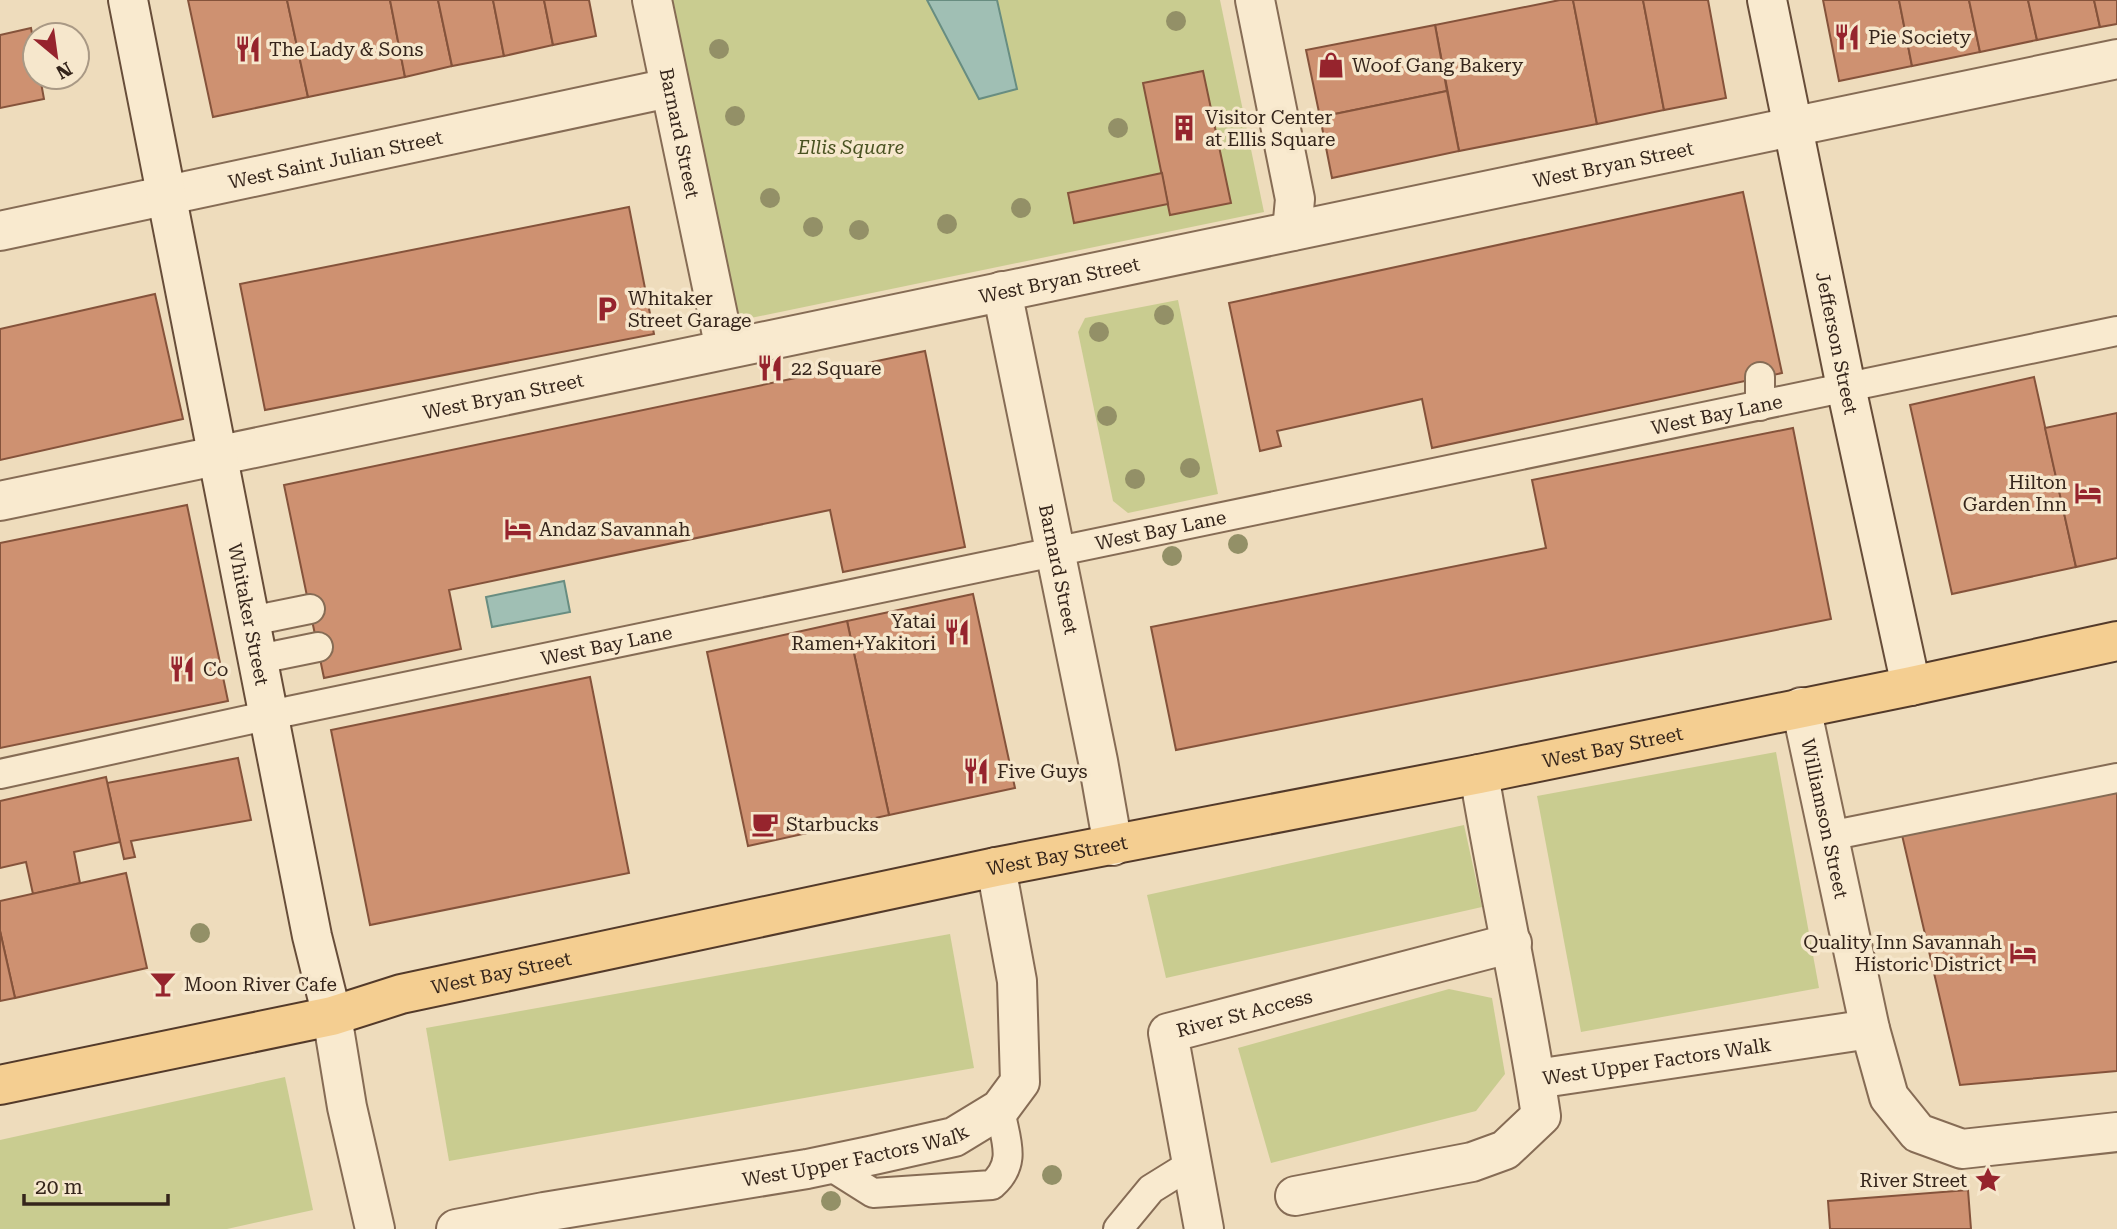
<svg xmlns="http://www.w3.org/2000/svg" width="2117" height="1229" font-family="'Roboto Serif',serif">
	<rect width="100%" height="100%" fill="#eedcbc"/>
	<g fill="#c9cc90">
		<polygon points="670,0 1220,0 1264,212 736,321"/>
		<polygon points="1178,300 1218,494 1128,513 1113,501 1078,332 1085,318"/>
		<polygon points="1776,752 1819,988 1581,1032 1537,796"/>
		<polygon points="1464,825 1482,907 1166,978 1147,895"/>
		<polygon points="950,934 974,1068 449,1161 426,1028"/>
		<polygon points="1449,989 1492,998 1505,1074 1476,1111 1271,1163 1238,1048"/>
		<polygon points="285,1077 313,1210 227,1229 0,1229 0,1140"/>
	</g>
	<g fill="#a0bfb4" stroke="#688d81" stroke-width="2">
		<polygon points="927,0 997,0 1017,89 979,99"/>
		<polygon points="564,581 570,612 492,627 486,597"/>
	</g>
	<g fill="#ce9171" stroke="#85533b" stroke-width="2">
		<polygon points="188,0 287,0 308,97 213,117"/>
		<polygon points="287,0 390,0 405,77 308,97"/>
		<polygon points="390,0 438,0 452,66 405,77"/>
		<polygon points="438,0 493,0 504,56 452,66"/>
		<polygon points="493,0 544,0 553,45 504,56"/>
		<polygon points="544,0 589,0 596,36 553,45"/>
		<polygon points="1560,0 1573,0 1597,124 1459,151 1435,25"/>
		<polygon points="1573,0 1643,0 1664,110 1597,124"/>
		<polygon points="1643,0 1708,0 1726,98 1664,110"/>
		<polygon points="1823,0 1899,0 1912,66 1839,81"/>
		<polygon points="1899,0 1969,0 1980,52 1912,66"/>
		<polygon points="1969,0 2028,0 2037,40 1980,52"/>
		<polygon points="2028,0 2094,0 2100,27 2037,40"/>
		<polygon points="2094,0 2117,0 2117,24 2100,27"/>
		<polygon points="1435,25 1447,91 1320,117 1306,50"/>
		<polygon points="31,28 35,49 35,77 40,77 44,99 0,108 0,35"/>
		<polygon points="1203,71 1231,203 1170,215 1143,83"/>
		<polygon points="1447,91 1459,151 1332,178 1320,117"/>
		<polygon points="1162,173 1168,204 1074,223 1068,193"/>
		<polygon points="1743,192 1782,373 1432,448 1422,399 1277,431 1281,446 1260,451 1229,303"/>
		<polygon points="629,207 654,334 265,410 240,284"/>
		<polygon points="155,294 183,419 0,460 0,329"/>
		<polygon points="925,351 965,547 843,572 830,510 449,590 461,649 324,678 284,485"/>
		<polygon points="2034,377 2076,567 1952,594 1910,405"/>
		<polygon points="2117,413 2117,558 2076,567 2045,428"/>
		<polygon points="1793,428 1831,619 1176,750 1151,627 1546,548 1532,480"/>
		<polygon points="187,505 228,701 0,748 0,543"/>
		<polygon points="973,594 1015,788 889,815 847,621"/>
		<polygon points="847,621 889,815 748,846 707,652"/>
		<polygon points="590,677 629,873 370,925 331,730"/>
		<polygon points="238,758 251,820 131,841 135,857 124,859 107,783"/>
		<polygon points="106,777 120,842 74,852 80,883 33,894 26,862 0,868 0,801"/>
		<polygon points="2117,788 2117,1071 1960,1085 1902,835"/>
		<polygon points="126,873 147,968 15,998 0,931 0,901"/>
		<polygon points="0,931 15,998 0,1001"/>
		<polygon points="1968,1190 1971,1229 1830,1229 1828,1201"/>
	</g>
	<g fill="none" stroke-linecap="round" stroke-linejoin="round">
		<g stroke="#866c55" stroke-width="32">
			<g id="lane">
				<polyline points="1760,406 1760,377"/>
				<polyline points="251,621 310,609"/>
				<polyline points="259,659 318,647"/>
				<path id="s1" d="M0,774L270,715L2117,331"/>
				<polyline points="1829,836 2117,778"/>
				<path d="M827,1164L873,1193L992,1185C1018,1162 1005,1140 1000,1109"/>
				<polyline points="1118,1229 1151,1189 1193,1163"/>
			</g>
		</g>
		<g stroke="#866c55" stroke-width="42">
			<g id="street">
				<path id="s2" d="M652,0L725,349"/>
				<polyline points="1255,0 1295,199 1292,231"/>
				<path id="s3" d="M0,231L669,88"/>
				<path id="s4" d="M1002,291L1098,761L1113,846"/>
				<path id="s5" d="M0,501L2117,59"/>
				<path id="s6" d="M1801,707L1870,1029L1889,1097L1918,1133L1962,1149L2117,1132"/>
				<polyline points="332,1016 347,1107 375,1229"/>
				<path id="s7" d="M1536,1079L1870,1029"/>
				<path d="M1295,1196L1472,1162L1505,1150L1541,1116C1524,1001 1498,888 1479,774"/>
				<path id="s8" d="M456,1229L544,1212L807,1169L874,1155L954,1137L1000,1109L1020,1082L1017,981L996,867"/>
				<path id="s9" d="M1204,1229L1168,1033L1512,943"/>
			</g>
		</g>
		<g stroke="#674d39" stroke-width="42">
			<g id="secondary">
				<path id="s10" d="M128,0L312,936L332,1016"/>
				<path id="s11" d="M1767,0L1846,387L1911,686"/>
			</g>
		</g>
		<g stroke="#533a2a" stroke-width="42">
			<g id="primary">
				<path id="s12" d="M0,1085L332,1016L401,994L996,867L1479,774L1911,686L2117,641"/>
			</g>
		</g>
		<use href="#lane" stroke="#f9eacf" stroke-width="28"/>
		<use href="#street" stroke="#f9eacf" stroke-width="38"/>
		<use href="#secondary" stroke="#f9eacf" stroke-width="38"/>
		<use href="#primary" stroke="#f4ce91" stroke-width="38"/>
	</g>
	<g fill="#939067">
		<circle cx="1176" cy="21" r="10"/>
		<circle cx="719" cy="49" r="10"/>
		<circle cx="735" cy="116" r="10"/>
		<circle cx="1118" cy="128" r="10"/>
		<circle cx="770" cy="198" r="10"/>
		<circle cx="1021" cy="208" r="10"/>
		<circle cx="947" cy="224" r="10"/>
		<circle cx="813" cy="227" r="10"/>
		<circle cx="859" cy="230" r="10"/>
		<circle cx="1164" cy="315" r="10"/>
		<circle cx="1099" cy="332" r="10"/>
		<circle cx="1107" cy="416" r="10"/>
		<circle cx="1190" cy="468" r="10"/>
		<circle cx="1135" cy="479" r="10"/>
		<circle cx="1238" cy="544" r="10"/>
		<circle cx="1172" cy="556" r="10"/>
		<circle cx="200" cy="933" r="10"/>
		<circle cx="1052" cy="1175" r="10"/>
		<circle cx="831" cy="1201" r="10"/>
	</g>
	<defs>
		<g id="restaurant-bare" transform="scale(2.1)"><path d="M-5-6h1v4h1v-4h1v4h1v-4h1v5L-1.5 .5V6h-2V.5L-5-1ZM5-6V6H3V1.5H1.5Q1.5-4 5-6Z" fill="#96242d" stroke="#f6e7cc" stroke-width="2.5" paint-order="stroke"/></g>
		<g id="shop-bare" transform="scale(2.1)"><path d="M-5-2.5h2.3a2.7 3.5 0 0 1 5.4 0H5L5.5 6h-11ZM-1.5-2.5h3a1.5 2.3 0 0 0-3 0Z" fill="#96242d" stroke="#f6e7cc" stroke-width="2.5" paint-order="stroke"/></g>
		<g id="building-bare" transform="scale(2.1)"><path d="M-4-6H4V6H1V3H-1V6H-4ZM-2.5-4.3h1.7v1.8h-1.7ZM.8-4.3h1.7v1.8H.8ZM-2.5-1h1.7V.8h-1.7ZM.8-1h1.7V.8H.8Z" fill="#96242d" stroke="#f6e7cc" stroke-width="2.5" paint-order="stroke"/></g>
		<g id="parking-bare" transform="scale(2.1)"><path d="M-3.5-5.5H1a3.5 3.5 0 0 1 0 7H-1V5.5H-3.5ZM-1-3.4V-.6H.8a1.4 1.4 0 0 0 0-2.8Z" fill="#96242d" stroke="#f6e7cc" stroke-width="2.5" paint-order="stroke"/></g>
		<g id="hotel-bare" transform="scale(2.1)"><path d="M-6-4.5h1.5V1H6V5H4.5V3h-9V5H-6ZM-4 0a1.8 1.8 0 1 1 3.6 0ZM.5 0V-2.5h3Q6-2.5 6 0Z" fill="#96242d" stroke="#f6e7cc" stroke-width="2.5" paint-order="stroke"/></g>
		<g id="cafe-bare" transform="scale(2.1)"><path d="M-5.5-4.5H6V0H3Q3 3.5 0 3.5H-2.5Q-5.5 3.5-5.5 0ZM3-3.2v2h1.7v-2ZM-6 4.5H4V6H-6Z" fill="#96242d" stroke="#f6e7cc" stroke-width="2.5" paint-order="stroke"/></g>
		<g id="bar-bare" transform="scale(2.1)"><path d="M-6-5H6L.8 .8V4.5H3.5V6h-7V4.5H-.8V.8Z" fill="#96242d" stroke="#f6e7cc" stroke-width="2.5" paint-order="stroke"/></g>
		<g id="sight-bare" transform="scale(2.1)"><path d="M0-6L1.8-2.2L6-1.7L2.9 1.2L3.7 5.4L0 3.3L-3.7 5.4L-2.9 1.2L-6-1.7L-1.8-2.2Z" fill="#96242d" stroke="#f6e7cc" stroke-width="2.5" paint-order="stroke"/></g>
	</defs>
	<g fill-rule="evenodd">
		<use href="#restaurant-bare" x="1847" y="37"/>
		<use href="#restaurant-bare" x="248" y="49"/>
		<use href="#shop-bare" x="1331" y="65"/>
		<use href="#building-bare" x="1184" y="128"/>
		<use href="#parking-bare" x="607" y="309"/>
		<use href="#restaurant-bare" x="770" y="368"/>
		<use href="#hotel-bare" x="2088" y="493"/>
		<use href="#hotel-bare" x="518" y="529"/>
		<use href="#restaurant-bare" x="957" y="632"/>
		<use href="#restaurant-bare" x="182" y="669"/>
		<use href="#restaurant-bare" x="976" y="771"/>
		<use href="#cafe-bare" x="765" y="824"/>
		<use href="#hotel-bare" x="2023" y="953"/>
		<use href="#bar-bare" x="163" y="984"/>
		<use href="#sight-bare" x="1988" y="1180"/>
	</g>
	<g text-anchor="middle" stroke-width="7" stroke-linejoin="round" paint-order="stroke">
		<g font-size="19" fill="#35251b" stroke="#f6e7cc" text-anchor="start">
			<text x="1868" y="44">Pie Society</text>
			<text x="269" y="56">The Lady &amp; Sons</text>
			<text x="1352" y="72">Woof Gang Bakery</text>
			<text x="1205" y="124">Visitor Center<tspan x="1205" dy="22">at Ellis Square</tspan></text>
			<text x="628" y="305">Whitaker<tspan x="628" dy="22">Street Garage</tspan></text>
			<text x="791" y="375">22 Square</text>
			<text x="2067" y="489" text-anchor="end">Hilton<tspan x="2067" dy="22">Garden Inn</tspan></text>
			<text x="539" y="536">Andaz Savannah</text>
			<text x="936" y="628" text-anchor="end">Yatai<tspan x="936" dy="22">Ramen+Yakitori</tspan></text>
			<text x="203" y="676">Co</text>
			<text x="997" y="778">Five Guys</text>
			<text x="786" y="831">Starbucks</text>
			<text x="2002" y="949" text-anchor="end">Quality Inn Savannah<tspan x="2002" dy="22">Historic District</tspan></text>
			<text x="184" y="991">Moon River Cafe</text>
			<text x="1967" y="1187" text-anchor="end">River Street</text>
		</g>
		<g font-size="19" fill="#35251b" stroke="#f6e7cc">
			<text dy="7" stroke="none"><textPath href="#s2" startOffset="136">Barnard Street</textPath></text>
			<text dy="7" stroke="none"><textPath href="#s3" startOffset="343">West Saint Julian Street</textPath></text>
			<text dy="7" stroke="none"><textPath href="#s5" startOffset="1648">West Bryan Street</textPath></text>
			<text dy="7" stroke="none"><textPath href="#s5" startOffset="1082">West Bryan Street</textPath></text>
			<text dy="7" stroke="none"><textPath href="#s11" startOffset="350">Jefferson Street</textPath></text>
			<text dy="7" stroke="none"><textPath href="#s5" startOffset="514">West Bryan Street</textPath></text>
			<text dy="7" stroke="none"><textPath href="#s1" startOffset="1754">West Bay Lane</textPath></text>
			<text dy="7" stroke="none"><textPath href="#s1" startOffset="1186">West Bay Lane</textPath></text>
			<text dy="7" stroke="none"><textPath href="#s4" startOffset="284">Barnard Street</textPath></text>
			<text dy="7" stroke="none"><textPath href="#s10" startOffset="626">Whitaker Street</textPath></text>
			<text dy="7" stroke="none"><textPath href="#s1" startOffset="620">West Bay Lane</textPath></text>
			<text dy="7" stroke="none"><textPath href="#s12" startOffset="1648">West Bay Street</textPath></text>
			<text dy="7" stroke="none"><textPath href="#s6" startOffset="114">Williamson Street</textPath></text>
			<text dy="7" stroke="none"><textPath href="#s12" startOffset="1082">West Bay Street</textPath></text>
			<text dy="7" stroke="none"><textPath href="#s12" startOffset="514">West Bay Street</textPath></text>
			<text dy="7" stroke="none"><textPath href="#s9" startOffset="278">River St Access</textPath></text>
			<text dy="7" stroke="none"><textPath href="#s7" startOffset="122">West Upper Factors Walk</textPath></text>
			<text dy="7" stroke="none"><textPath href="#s8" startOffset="406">West Upper Factors Walk</textPath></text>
		</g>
		<g font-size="19" font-style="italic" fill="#495221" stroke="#f6e7cc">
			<text x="851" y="154">Ellis Square</text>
		</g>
	</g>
	<g transform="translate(56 56) rotate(151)"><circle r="33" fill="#f6e7cc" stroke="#a99985" stroke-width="2"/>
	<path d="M0-5L12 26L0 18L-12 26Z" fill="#96242d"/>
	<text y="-10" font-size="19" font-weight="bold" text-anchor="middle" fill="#35251b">N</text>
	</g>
	<path d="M24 1194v10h144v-10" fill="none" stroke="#35251b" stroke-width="3.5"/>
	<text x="35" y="1194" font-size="21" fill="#35251b" stroke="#f6e7cc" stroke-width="5" paint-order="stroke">20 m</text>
</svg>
